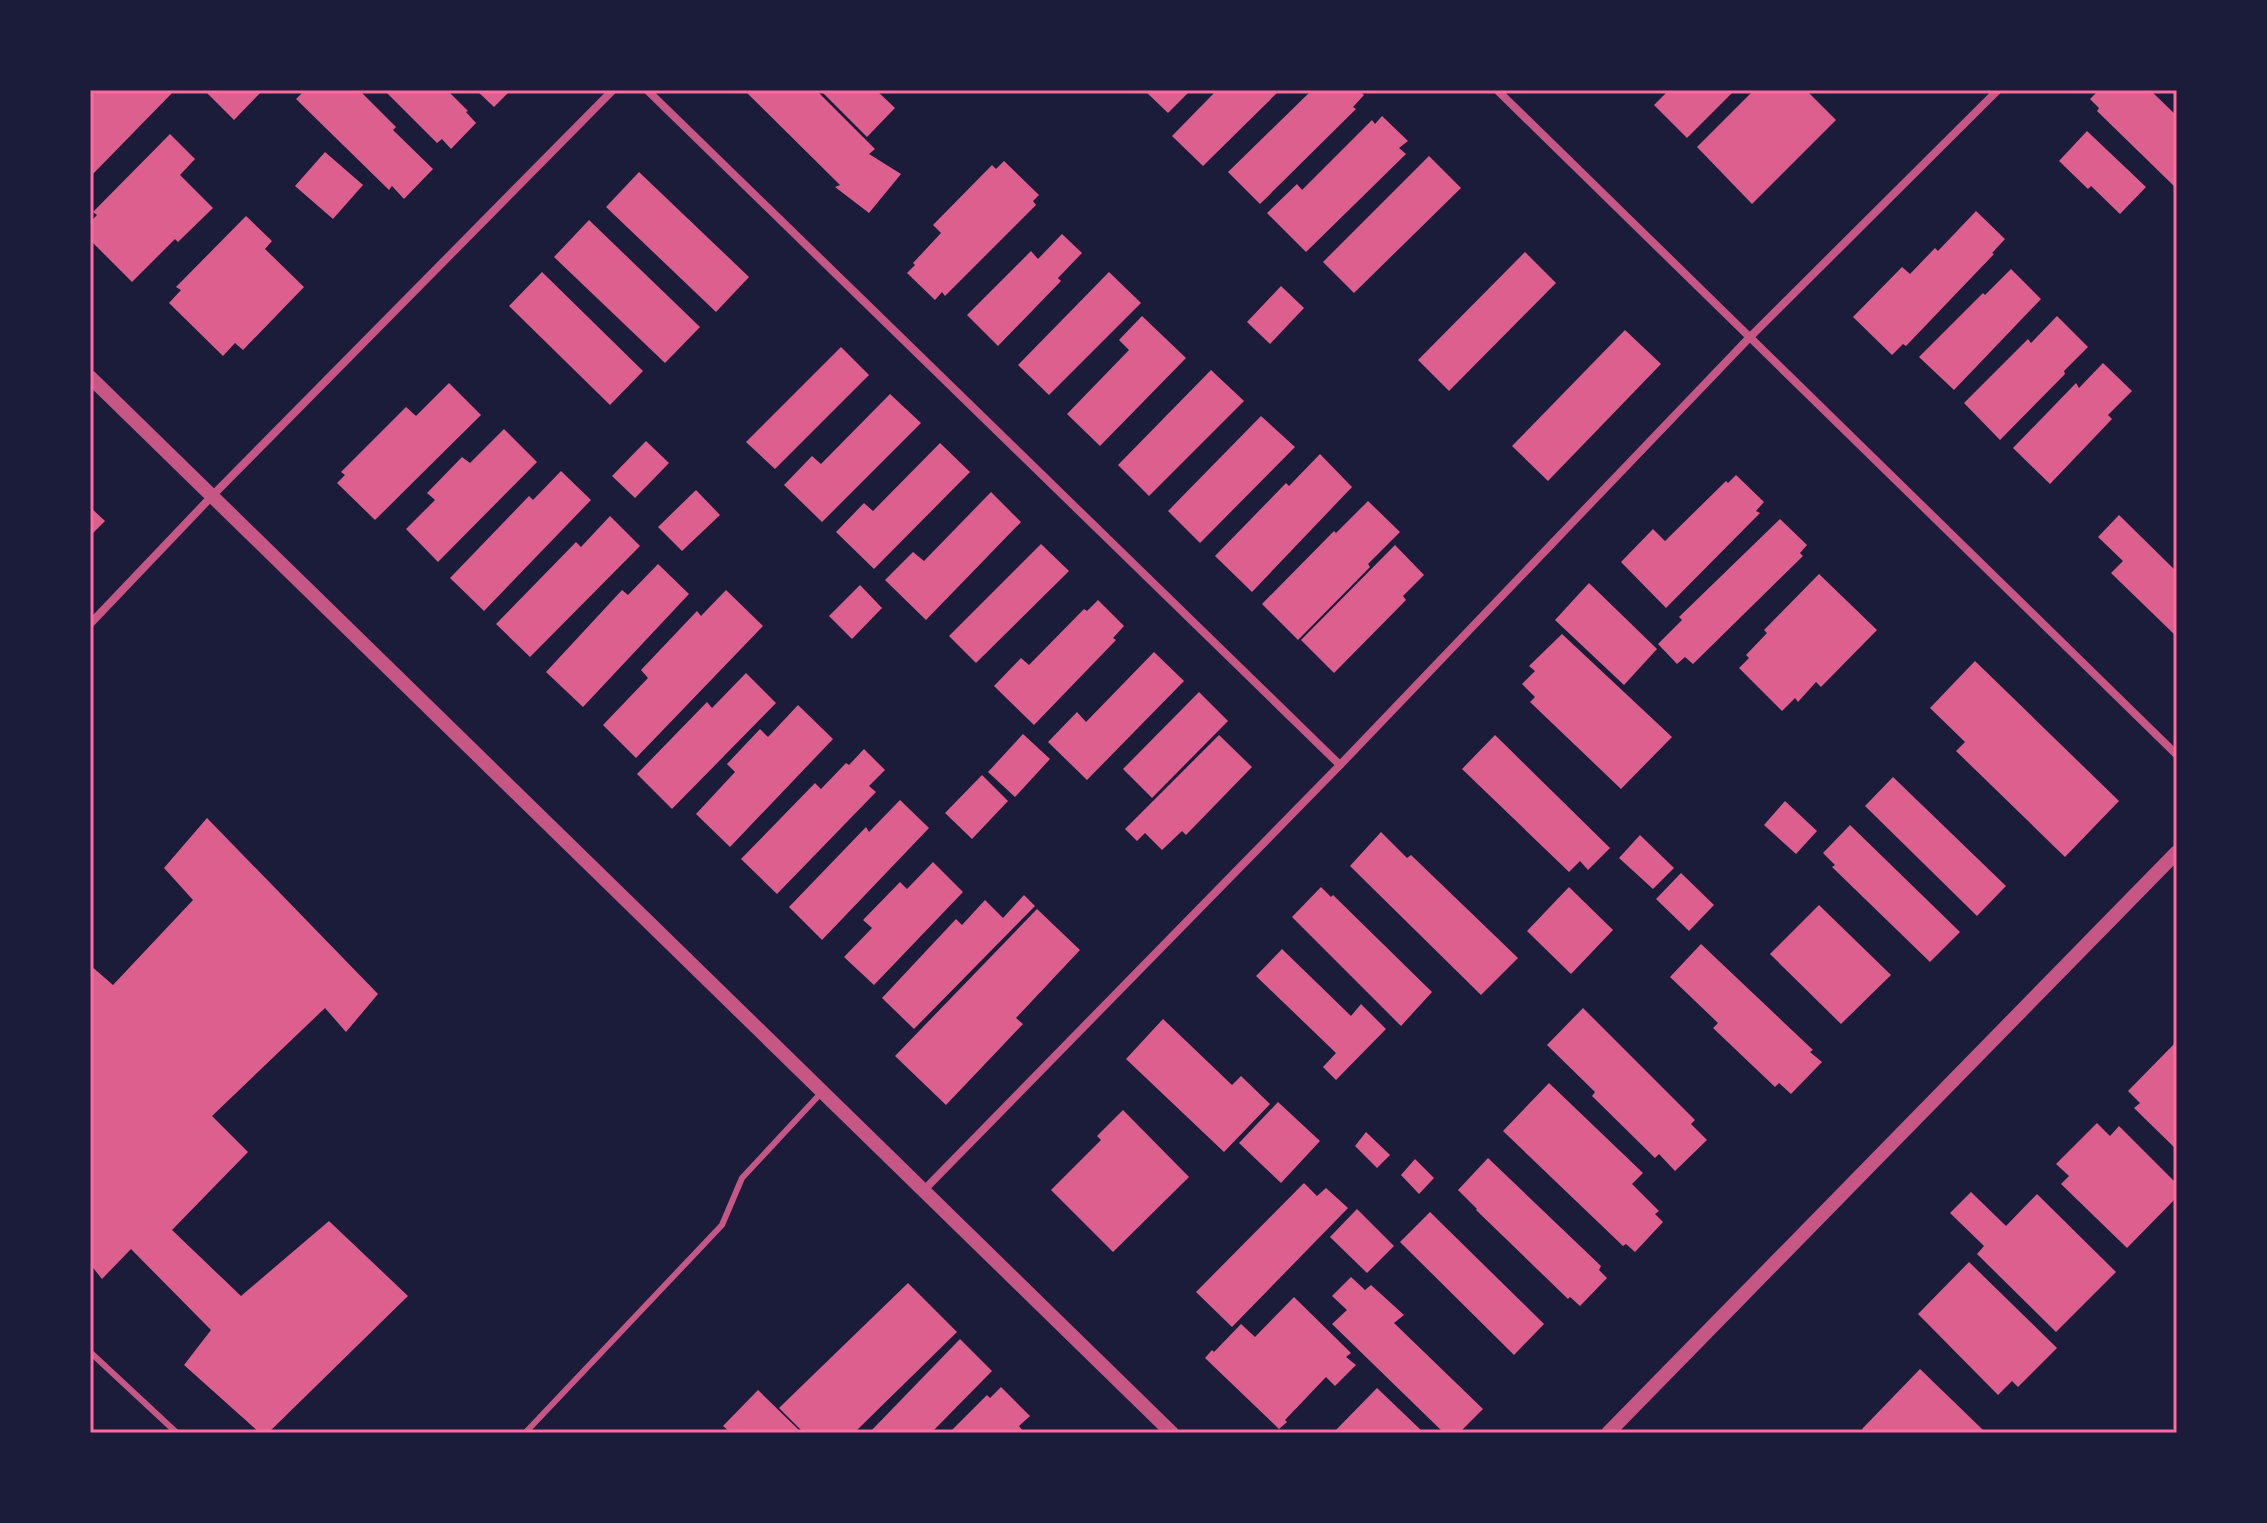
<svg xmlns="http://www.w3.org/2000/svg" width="2267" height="1523" font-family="Jost,sans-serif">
	<rect width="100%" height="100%" fill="#1b1b3a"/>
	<g fill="#dd5f8e">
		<polygon points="93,90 175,90 90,177 90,93"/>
		<polygon points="204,90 263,90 234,120"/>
		<polygon points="305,90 359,90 396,127 393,130 433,169 404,199 392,186 389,190 296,99"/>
		<polygon points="384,90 447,90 468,111 466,112 476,123 451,149 442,139 437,143"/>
		<polygon points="476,90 511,90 494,107"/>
		<polygon points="744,90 816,90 875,149 869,154 901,174 869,213 835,187 840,185"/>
		<polygon points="820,90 876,90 895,108 867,137"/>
		<polygon points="1144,90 1191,90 1168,113"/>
		<polygon points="1217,90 1280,90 1203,166 1172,136"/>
		<polygon points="1312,90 1359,90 1364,95 1353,107 1356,109 1260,204 1228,172"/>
		<polygon points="1669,90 1735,90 1687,138 1654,105"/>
		<polygon points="1754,90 1806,90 1836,120 1752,204 1697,147"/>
		<polygon points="2099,90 2150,90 2177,116 2177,189 2097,111 2099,108 2090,99"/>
		<polygon points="1382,116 1408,141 1399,148 1406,154 1306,252 1267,213 1297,184 1302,190 1372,120 1375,124"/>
		<polygon points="2087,131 2146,187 2120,214 2091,186 2088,189 2059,161"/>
		<polygon points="170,134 195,159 180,175 213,208 178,242 175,239 132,282 90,240 90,222 97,215 93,212"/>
		<polygon points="325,152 363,185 333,219 295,186"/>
		<polygon points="1429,156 1461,188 1354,293 1323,262"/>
		<polygon points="1004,161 1039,195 1033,201 1036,205 945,296 942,292 935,300 907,273 915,265 913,263 941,233 933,225 992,165 996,169"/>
		<polygon points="639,172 749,277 716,312 606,207"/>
		<polygon points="1976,211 2005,239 1992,253 1994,254 1906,346 1903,344 1892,355 1853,317 1902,267 1910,274 1935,248 1938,251"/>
		<polygon points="246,216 272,241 265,249 304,287 243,350 235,343 223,356 169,303 181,290 176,287"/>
		<polygon points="589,220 700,327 665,363 554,257"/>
		<polygon points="1062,234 1082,253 1058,278 1061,281 998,346 967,315 1031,251 1038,259"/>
		<polygon points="1525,252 1556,283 1449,391 1418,360"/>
		<polygon points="2011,269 2041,299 1954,390 1919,357 1983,293 1985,295"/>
		<polygon points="542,272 643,371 610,405 509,306"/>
		<polygon points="1109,272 1141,303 1049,395 1018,365"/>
		<polygon points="1281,286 1304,308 1270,344 1247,322"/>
		<polygon points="1142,316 1186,358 1100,446 1067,414 1129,350 1119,340"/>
		<polygon points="2057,316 2088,347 2064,371 2065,374 2000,440 1964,403 2028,339 2031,343"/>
		<polygon points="1625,330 1661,364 1548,481 1512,446"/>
		<polygon points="841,347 869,375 775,469 746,442"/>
		<polygon points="2103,363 2132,391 2108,415 2112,419 2050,484 2013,448 2076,383 2079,388"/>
		<polygon points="1211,370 1244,401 1149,496 1118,465"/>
		<polygon points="449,383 481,415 375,520 337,483 345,475 341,472 406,407 416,416"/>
		<polygon points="890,394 921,423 822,522 784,485 812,456 821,464"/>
		<polygon points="1261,416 1295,447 1200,543 1168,511"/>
		<polygon points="504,429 537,462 438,562 406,529 435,500 427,493 462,457 470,463"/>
		<polygon points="646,441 669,463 635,498 612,476"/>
		<polygon points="940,443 970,472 874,569 836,532 864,503 873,511"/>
		<polygon points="1320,454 1352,487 1252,592 1215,556 1286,483 1289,486"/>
		<polygon points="561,471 591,500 484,611 450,578 529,496 533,500"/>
		<polygon points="1736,475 1764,502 1756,511 1760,513 1666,608 1621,562 1653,529 1665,541 1726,481 1728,483"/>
		<polygon points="696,490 720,515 682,551 658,527"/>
		<polygon points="991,492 1021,522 926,620 885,580 913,552 924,561"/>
		<polygon points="1368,501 1400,532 1368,564 1370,567 1298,640 1262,604 1334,531 1336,533"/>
		<polygon points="90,507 105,521 90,536"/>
		<polygon points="2119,515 2177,572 2177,637 2111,573 2123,561 2098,537"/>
		<polygon points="610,516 640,546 530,657 496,624 576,542 581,547"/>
		<polygon points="1780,519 1807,545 1800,553 1803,556 1693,664 1685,657 1677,664 1658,644 1682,620 1679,617"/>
		<polygon points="1041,544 1069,571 976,663 949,636"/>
		<polygon points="1395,545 1424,575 1403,596 1406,600 1334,673 1301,640"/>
		<polygon points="658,564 689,594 583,707 546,672 622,590 628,595"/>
		<polygon points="1819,574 1877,630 1821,687 1816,682 1798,702 1795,698 1782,711 1739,668 1749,658 1746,655 1767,633 1764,630"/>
		<polygon points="1589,583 1657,649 1624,685 1555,620"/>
		<polygon points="860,585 882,608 852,639 829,616"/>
		<polygon points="726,590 763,626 636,758 603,725 648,678 641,670 697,611 701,616"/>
		<polygon points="1098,600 1124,626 1113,638 1116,640 1034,725 994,686 1021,658 1029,665 1084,609 1087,611"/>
		<polygon points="1562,634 1672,737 1621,789 1530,702 1535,697 1522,684 1535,671 1529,666"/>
		<polygon points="1154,652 1184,681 1087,780 1048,742 1077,712 1086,722"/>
		<polygon points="1975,661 2119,801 2065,857 1956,751 1965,742 1930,708"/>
		<polygon points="746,673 776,703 672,809 637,774 707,702 712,708"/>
		<polygon points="1199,692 1228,721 1152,798 1123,769"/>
		<polygon points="798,705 833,739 730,847 696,814 735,772 727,764 760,729 768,737"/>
		<polygon points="1023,734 1050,759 1015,797 988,772"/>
		<polygon points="1219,735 1252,767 1186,835 1182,831 1162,850 1145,833 1137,841 1125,829"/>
		<polygon points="1495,735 1610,848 1588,870 1580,861 1569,872 1462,769"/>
		<polygon points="864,749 885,770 869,786 876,792 777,894 741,859 815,783 821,789 846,763 849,765"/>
		<polygon points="982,775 1008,801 972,839 945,813"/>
		<polygon points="1893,777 2006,886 1977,916 1865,806"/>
		<polygon points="900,800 929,828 822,940 789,907 866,827 869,832"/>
		<polygon points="1785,801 1817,831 1796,854 1764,825"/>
		<polygon points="207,818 378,994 346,1032 325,1008 212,1116 248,1152 172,1230 241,1296 329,1221 408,1296 268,1433 260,1433 184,1365 211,1330 131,1249 102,1279 90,1264 90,965 113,985 193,900 164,868"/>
		<polygon points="1850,825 1960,932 1930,962 1832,867 1835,865 1823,853"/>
		<polygon points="1381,832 1407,858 1411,855 1518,958 1481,995 1350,866"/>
		<polygon points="1640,835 1674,868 1653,889 1619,858"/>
		<polygon points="933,862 963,892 874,985 844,957 872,928 863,920 900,882 907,889"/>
		<polygon points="1681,873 1714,905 1689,931 1656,899"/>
		<polygon points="1321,887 1331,897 1333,895 1432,992 1401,1026 1292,917"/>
		<polygon points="1569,887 1613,930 1571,974 1527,931"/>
		<polygon points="1024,895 1035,906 914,1029 882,998 956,919 962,925 985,900 1003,918"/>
		<polygon points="1819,905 1891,975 1841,1024 1770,954"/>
		<polygon points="1037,909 1080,950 1016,1018 1023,1024 946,1105 895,1056"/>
		<polygon points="1701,944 1813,1050 1810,1052 1822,1062 1791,1094 1779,1083 1775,1087 1713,1028 1718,1023 1670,977"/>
		<polygon points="1282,949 1351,1016 1361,1004 1386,1029 1336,1080 1323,1067 1336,1053 1256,976"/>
		<polygon points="1583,1008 1695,1120 1691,1124 1707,1140 1675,1171 1659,1154 1655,1158 1592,1096 1595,1092 1547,1045"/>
		<polygon points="1163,1019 1232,1085 1241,1076 1270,1104 1224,1152 1126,1059"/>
		<polygon points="2177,1041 2177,1150 2134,1108 2140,1103 2128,1091"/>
		<polygon points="1549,1083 1643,1173 1632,1184 1659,1211 1655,1214 1663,1222 1635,1252 1626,1244 1623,1246 1503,1131"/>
		<polygon points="1278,1102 1320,1141 1281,1183 1239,1143"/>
		<polygon points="1123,1110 1189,1177 1113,1252 1051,1190 1101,1140 1097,1136"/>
		<polygon points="2097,1123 2110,1136 2119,1126 2177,1184 2177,1197 2127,1248 2061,1184 2069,1176 2056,1164"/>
		<polygon points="1366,1132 1390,1155 1377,1168 1355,1146"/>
		<polygon points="1488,1158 1601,1266 1599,1270 1607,1278 1580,1306 1570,1297 1568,1299 1476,1210 1477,1209 1458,1190"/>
		<polygon points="1415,1159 1434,1178 1419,1194 1401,1175"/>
		<polygon points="1304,1183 1317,1196 1326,1188 1348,1208 1232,1327 1196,1292"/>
		<polygon points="1971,1192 2006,1226 2037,1194 2116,1272 2056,1332 1977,1254 1984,1246 1950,1213"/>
		<polygon points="1357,1209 1394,1246 1367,1273 1330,1237"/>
		<polygon points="1430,1212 1544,1324 1514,1355 1400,1242"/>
		<polygon points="1969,1262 2057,1348 2018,1387 2012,1381 1998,1395 1918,1314"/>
		<polygon points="1351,1277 1365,1290 1371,1285 1404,1315 1394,1323 1483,1409 1459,1433 1444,1433 1332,1324 1347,1310 1332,1296"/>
		<polygon points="908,1283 957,1332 854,1433 804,1433 779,1408"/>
		<polygon points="1294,1297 1351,1353 1346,1357 1356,1365 1335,1386 1326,1377 1285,1420 1287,1422 1279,1429 1205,1358 1212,1350 1214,1352 1241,1324 1255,1337"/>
		<polygon points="960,1339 992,1371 931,1433 869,1433"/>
		<polygon points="1920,1369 1982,1429 1986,1433 1867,1433 1862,1429"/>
		<polygon points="1001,1387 1030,1416 1019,1426 1022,1430 1018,1433 949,1433 987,1395 990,1398"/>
		<polygon points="1377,1388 1424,1433 1333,1433"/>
		<polygon points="758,1390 802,1433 731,1433 723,1426"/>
	</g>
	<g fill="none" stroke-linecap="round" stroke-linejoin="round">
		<g stroke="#c65784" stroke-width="6">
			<polyline points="90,1352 177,1433"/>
			<polyline points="525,1433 722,1225 742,1178 822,1092"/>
		</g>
		<g stroke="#c65784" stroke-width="8">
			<polyline points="647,90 1340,765"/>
			<polyline points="1497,90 2177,755"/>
			<polyline points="90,624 212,496 613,90"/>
			<polyline points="923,1191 1340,765 1749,338 1998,90"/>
		</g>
		<g stroke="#c65784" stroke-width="14">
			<polyline points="90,377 1172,1433"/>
			<polyline points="1608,1433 2177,852"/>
		</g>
	</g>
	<rect width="2267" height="1523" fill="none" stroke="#1b1b3a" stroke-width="184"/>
	<rect x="92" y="92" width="2083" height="1339" fill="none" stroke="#ff6b9d" stroke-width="3"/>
</svg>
